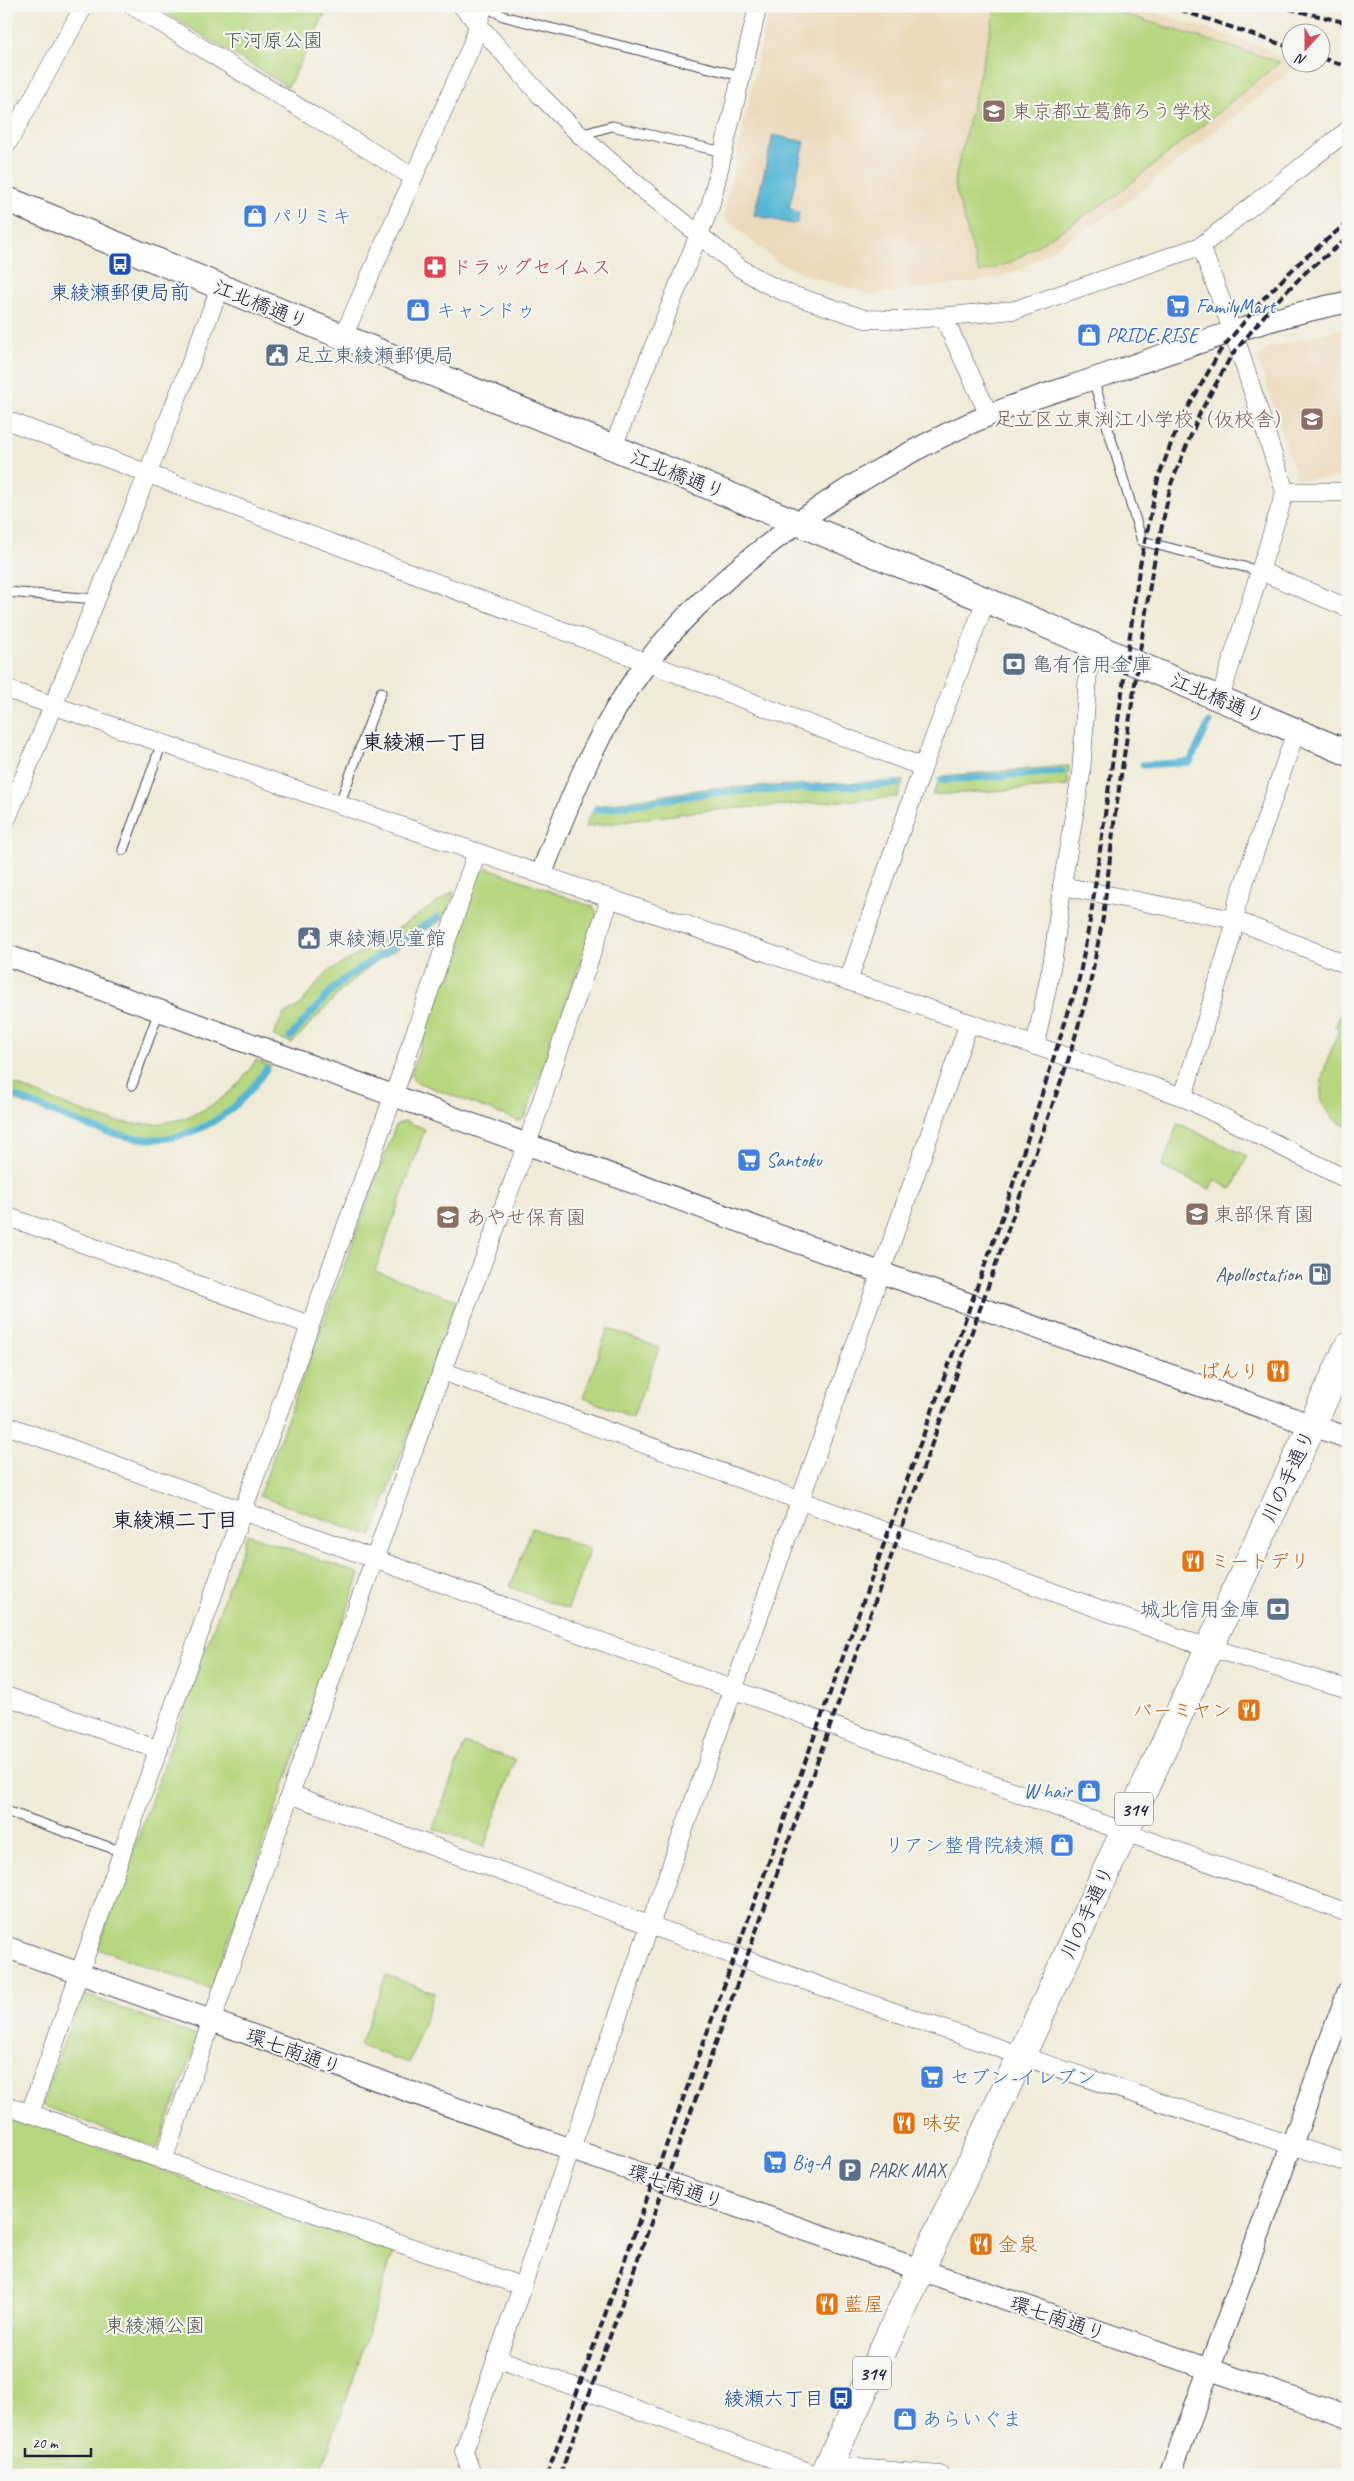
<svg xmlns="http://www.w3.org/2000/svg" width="1354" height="2481" font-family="Caveat,'Klee One',sans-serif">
	<rect width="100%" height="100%" fill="#f6f6f2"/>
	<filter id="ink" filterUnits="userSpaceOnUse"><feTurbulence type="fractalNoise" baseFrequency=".02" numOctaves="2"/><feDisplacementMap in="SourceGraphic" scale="10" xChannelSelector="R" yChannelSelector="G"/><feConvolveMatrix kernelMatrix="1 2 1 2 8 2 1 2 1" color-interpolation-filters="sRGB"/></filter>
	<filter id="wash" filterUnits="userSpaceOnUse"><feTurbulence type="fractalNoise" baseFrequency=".0096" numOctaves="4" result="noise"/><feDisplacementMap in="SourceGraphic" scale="20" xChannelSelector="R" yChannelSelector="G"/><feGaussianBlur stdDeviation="1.12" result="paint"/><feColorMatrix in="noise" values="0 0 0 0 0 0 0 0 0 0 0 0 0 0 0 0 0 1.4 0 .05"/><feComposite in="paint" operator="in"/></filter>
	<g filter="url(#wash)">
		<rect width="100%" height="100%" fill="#f0ebd7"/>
		<g fill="#ecd8ba">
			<polygon points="770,6 1134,6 1259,45 1298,65 1121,207 1023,268 1004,276 974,282 871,295 803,274 777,262 723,217"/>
			<polygon points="1348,326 1348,479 1297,479 1258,359 1268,348"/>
		</g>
		<g fill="#b6d77e" stroke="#6c7c5c">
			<polygon points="154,6 329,6 288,87"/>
			<polygon points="996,6 1098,6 1280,62 1114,197 1010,263 979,273 954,183"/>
			<polygon points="1069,766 1068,786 932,795 942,776"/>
			<polygon points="903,781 898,797 701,811 585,827 595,806 711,788"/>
			<polygon points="488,868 593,907 597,914 525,1117 519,1121 414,1081 411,1074 477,873"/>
			<polygon points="454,891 445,918 370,966 344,988 292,1043 273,1036 283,1015 300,1005 327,972 364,951"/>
			<path d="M1348,997V1127C1301,1107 1327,1064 1339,1030L1335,1028Z"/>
			<path d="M256,1060L271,1066C263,1076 257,1088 248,1097C175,1174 89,1127 6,1097V1081C40,1094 92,1119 126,1123C180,1130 228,1106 256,1060Z"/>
			<polygon points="405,1121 425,1129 375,1271 456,1300 372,1536 259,1496 396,1125"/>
			<polygon points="1178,1123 1247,1156 1232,1189 1214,1180 1210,1189 1162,1167"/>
			<polygon points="608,1328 659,1348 633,1417 583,1398"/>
			<polygon points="532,1528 590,1549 568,1609 510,1587"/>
			<polygon points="247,1534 360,1574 211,1989 98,1949"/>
			<polygon points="465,1743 515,1760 484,1847 433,1828"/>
			<polygon points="386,1975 434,1993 409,2063 360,2046"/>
			<polygon points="81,1993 199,2037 157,2149 42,2105"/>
			<polygon points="6,2114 393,2253 352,2383 319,2475 6,2475"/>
		</g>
		<polygon fill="#55b5d4" stroke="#3c6c88" points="773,135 805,142 789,208 799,213 797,223 792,224 754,215"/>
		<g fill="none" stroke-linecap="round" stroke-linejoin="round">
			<g stroke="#55b5d4" stroke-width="7">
				<polyline points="1143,765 1190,762 1209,723"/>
				<polyline points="941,780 1062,772"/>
				<polyline points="596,810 709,793 897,784"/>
				<polyline points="290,1037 334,988 347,977 438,917"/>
				<path d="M6,1093C49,1109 101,1137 147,1139C197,1141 240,1110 266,1069"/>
			</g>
		</g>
	</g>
	<g filter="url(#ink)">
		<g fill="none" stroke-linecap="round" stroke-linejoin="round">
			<g stroke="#414052" stroke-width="11">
				<g id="service">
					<polyline points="485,6 503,16 741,76"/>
					<polyline points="580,135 612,126 723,152"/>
					<polyline points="1093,379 1142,541 1260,571"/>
					<polyline points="6,592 97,599"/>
					<polyline points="339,805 381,692"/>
					<polyline points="123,850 162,743"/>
					<polyline points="132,1085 159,1011"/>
					<polyline points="6,1811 123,1852"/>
				</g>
			</g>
			<g stroke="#414052" stroke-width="19">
				<g id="minor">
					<polyline points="133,6 413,177"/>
					<polyline points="462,6 540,95 580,135 639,186 740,268 765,283 789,294 865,319 904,320 1015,310 1201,246 1348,130"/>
					<polyline points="6,146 84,6"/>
					<polyline points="1201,246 1238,346 1285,492 1220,698"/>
					<polyline points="944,318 989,415"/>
					<polyline points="343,337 471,47 484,6"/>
					<polyline points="6,420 923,767"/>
					<polyline points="613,447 710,207 758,6"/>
					<polyline points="1285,492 1348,492"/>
					<polyline points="1260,571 1348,608"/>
					<polyline points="6,689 1183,1097 1348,1180"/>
					<polyline points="6,821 147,475 220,288"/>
					<polyline points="1062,886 1235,920 1348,965"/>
					<polyline points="848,981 923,767 986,600"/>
					<polyline points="1035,1046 1053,959 1062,886 1081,774 1090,643"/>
					<polyline points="1183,1097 1232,935 1237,904 1296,731"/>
					<polyline points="6,1216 310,1325"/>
					<polyline points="442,1371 1188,1641 1348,1689"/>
					<polyline points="6,1425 1348,1913"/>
					<polyline points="6,1696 159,1750"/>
					<path d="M290,1794C641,1923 992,2051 1348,2163"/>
					<polyline points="6,2105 521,2286"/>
					<polyline points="30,2113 243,1510 393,1097 477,852"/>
					<polyline points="163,2161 290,1794 442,1371 527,1144 610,899"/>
					<polyline points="496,2358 817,2475"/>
					<polyline points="472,2475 464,2451 969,1023"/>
					<polyline points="828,2475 846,2467 940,2475"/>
				</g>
			</g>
			<g stroke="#414052" stroke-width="23">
				<g id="tertiary">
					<path d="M544,867C572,794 598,728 646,664C722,562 874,462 992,414C1033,397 1077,385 1119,370C1194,344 1270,317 1348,302"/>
					<polyline points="6,955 882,1273 1348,1438"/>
					<polyline points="6,1947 570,2149 1348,2417"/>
					<polyline points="1170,2475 1348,1992"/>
				</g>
			</g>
			<g stroke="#414052" stroke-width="27">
				<polyline id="secondary" points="6,199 986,600 1348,753"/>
			</g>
			<g stroke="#414052" stroke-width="29">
				<polyline id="primary" points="824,2475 1021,2056 1348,1347"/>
			</g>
			<use href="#service" stroke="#fff" stroke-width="9"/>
			<use href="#minor" stroke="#fff" stroke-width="18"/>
			<use href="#tertiary" stroke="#fff" stroke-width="21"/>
			<use href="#secondary" stroke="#fff" stroke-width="25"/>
			<use href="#primary" stroke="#fff" stroke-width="28"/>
			<g stroke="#22223b" stroke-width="4" stroke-dasharray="8 4" stroke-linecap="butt">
				<polyline points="1169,6 1292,48"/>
				<polyline points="1277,6 1348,23"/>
				<polyline points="1342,6 1348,8"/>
				<polyline points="1322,58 1348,67"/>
				<polyline points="547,2475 1003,1215 1079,979 1091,915 1139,570 1158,479 1172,441 1188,408 1220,351 1264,298 1299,263 1348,222"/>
				<polyline points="560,2475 948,1399 1068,1061 1089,989 1103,918 1115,815 1152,572 1171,484 1200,413 1231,356 1273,305 1306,272 1348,238"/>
			</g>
		</g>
	</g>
	<defs>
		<g id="school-square" transform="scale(1.25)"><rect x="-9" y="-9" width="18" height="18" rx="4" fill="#8d6e63" stroke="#f6f6f2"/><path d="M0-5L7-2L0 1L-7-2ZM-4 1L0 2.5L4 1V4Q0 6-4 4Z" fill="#fff"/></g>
		<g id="shop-square" transform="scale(1.25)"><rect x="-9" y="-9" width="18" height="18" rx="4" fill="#3f7fe0" stroke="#f6f6f2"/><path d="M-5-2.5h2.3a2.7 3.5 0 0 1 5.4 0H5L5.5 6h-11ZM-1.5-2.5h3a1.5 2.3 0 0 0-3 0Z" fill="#fff"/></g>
		<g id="bus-square" transform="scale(1.25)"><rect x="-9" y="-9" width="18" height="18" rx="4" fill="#1a4fb4" stroke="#f6f6f2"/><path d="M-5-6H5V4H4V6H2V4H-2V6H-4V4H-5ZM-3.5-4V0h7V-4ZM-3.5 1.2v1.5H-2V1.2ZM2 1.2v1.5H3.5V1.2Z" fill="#fff"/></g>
		<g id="pharmacy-square" transform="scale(1.25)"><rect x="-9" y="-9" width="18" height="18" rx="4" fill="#e0444e" stroke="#f6f6f2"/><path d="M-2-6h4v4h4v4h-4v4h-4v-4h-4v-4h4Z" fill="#fff"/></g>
		<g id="supermarket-square" transform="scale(1.25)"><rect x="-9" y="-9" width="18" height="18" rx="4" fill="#3f7fe0" stroke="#f6f6f2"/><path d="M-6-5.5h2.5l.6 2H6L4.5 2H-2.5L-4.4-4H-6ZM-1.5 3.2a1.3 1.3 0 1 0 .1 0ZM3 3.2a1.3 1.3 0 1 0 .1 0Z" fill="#fff"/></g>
		<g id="civic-square" transform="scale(1.25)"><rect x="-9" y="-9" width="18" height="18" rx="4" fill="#5c6f8a" stroke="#f6f6f2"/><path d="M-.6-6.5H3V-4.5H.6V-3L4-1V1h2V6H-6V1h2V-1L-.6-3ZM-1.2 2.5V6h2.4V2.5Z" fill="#fff"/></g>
		<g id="bank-square" transform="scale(1.25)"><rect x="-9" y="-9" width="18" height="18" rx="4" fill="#5c6f8a" stroke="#f6f6f2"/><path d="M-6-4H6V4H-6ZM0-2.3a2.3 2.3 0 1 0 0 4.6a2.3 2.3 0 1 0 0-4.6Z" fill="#fff"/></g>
		<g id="fuel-square" transform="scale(1.25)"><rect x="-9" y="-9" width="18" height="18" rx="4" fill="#5c6f8a" stroke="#f6f6f2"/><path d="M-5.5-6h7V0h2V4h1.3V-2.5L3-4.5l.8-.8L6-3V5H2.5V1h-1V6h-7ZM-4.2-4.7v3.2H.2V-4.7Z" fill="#fff"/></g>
		<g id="restaurant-square" transform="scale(1.25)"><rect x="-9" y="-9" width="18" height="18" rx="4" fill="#e8710a" stroke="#f6f6f2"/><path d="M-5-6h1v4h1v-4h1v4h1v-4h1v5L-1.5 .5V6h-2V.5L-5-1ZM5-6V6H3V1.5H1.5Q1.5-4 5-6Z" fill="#fff"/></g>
		<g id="parking-square" transform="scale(1.25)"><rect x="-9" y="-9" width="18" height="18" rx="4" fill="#5c6f8a" stroke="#f6f6f2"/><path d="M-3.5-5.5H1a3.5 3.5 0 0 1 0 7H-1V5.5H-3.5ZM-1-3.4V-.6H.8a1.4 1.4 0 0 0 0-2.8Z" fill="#fff"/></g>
	</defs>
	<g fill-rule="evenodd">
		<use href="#school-square" x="994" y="111"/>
		<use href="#shop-square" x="255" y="216"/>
		<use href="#bus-square" x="120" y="264"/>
		<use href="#pharmacy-square" x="435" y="267"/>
		<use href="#supermarket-square" x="1178" y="306"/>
		<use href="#shop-square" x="418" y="310"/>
		<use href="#shop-square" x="1089" y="335"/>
		<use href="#civic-square" x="277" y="355"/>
		<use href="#school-square" x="1312" y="419"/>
		<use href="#bank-square" x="1014" y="664"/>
		<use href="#civic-square" x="309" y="938"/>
		<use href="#supermarket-square" x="749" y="1160"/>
		<use href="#school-square" x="1197" y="1214"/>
		<use href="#school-square" x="448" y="1217"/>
		<use href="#fuel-square" x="1320" y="1274"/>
		<use href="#restaurant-square" x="1278" y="1371"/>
		<use href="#restaurant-square" x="1193" y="1561"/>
		<use href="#bank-square" x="1278" y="1609"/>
		<use href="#restaurant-square" x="1249" y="1710"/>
		<use href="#shop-square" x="1089" y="1791"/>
		<use href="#shop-square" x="1062" y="1845"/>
		<use href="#supermarket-square" x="932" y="2077"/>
		<use href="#restaurant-square" x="904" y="2123"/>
		<use href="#supermarket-square" x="775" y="2162"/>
		<use href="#parking-square" x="850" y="2170"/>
		<use href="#restaurant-square" x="981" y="2244"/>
		<use href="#restaurant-square" x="827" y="2304"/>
		<use href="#bus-square" x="841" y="2398"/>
		<use href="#shop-square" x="905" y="2419"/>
	</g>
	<g text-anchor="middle" stroke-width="4.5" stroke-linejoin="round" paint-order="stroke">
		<g fill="#f6f6f2" stroke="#626272" stroke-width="1">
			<rect x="1115" y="1792.5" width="38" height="33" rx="4"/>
			<rect x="853" y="2356.5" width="38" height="33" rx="4"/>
		</g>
		<g font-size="19" font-weight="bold" fill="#22223b">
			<text x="1134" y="1816">314</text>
			<text x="872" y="2380">314</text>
		</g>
		<g font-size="20" fill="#4e584f" stroke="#f6f6f2">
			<text x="273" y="47">下河原公園</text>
			<text x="155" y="2332">東綾瀬公園</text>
		</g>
		<g font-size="20" fill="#785e54" stroke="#f6f6f2" text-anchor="start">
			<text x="1012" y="118">東京都立葛飾ろう学校</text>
			<text x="1294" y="426" text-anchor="end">足立区立東渕江小学校（仮校舎）</text>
			<text x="1214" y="1221">東部保育園</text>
			<text x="466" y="1224">あやせ保育園</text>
		</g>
		<g font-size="20" fill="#366cbe" stroke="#f6f6f2" text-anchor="start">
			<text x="272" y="223">パリミキ</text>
			<text x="1196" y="313">FamilyMart</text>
			<text x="436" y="317">キャンドゥ</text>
			<text x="1106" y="342">PRIDE.RISE</text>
			<text x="766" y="1167">Santoku</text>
			<text x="1072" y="1798" text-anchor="end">W hair</text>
			<text x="1044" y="1852" text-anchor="end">リアン整骨院綾瀬</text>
			<text x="950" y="2084">セブン-イレブン</text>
			<text x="792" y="2169">Big-A</text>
			<text x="922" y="2426">あらいぐま</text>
		</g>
		<g font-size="20" fill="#be3a42" stroke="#f6f6f2" text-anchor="start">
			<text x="452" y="274">ドラッグセイムス</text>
		</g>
		<g font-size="20" fill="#164399" stroke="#f6f6f2">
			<text x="120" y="299">東綾瀬郵便局前</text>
			<text x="824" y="2405" text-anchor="end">綾瀬六丁目</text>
		</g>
		<g font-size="20" fill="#22223b" stroke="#f6f6f2">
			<text transform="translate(261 304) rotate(22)" y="7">江北橋通り</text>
			<text transform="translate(678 474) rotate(22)" y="7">江北橋通り</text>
			<text transform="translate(1218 698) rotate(23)" y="7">江北橋通り</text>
			<text transform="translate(1288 1476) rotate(-65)" y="7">川の手通り</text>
			<text transform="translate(1087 1912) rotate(-65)" y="7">川の手通り</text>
			<text transform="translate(294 2051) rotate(20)" y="7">環七南通り</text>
			<text transform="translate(676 2186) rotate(19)" y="7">環七南通り</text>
			<text transform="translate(1058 2318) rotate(19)" y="7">環七南通り</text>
		</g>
		<g font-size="20" fill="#4e5e75" stroke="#f6f6f2" text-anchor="start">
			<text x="294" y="362">足立東綾瀬郵便局</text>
			<text x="1032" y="671">亀有信用金庫</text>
			<text x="326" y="945">東綾瀬児童館</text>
			<text x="1302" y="1281" text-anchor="end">Apollostation</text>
			<text x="1260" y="1616" text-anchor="end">城北信用金庫</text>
			<text x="868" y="2177">PARK MAX</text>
		</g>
		<g font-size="20" fill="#c56008" stroke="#f6f6f2" text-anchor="start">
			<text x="1260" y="1378" text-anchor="end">ばんり</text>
			<text x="1210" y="1568">ミートデリ</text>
			<text x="1232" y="1717" text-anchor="end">バーミヤン</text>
			<text x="922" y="2130">味安</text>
			<text x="998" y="2251">金泉</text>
			<text x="844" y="2311">藍屋</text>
		</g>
		<g font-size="21" font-weight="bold" fill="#22223b" stroke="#f6f6f2">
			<text x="425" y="749">東綾瀬一丁目</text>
			<text x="175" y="1527">東綾瀬二丁目</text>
		</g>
	</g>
	<rect width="1354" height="2481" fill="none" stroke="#f6f6f2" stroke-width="25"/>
	<g transform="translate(1306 48) rotate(201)"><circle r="24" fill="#f6f6f2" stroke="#a1a1a9"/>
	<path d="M0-4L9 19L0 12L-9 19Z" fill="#d1495b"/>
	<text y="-8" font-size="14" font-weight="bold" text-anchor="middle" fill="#22223b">N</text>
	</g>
	<path d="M25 2448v8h66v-8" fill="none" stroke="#22223b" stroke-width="2.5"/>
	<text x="32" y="2448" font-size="15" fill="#22223b" stroke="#f6f6f2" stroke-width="4" paint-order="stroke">20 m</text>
</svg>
